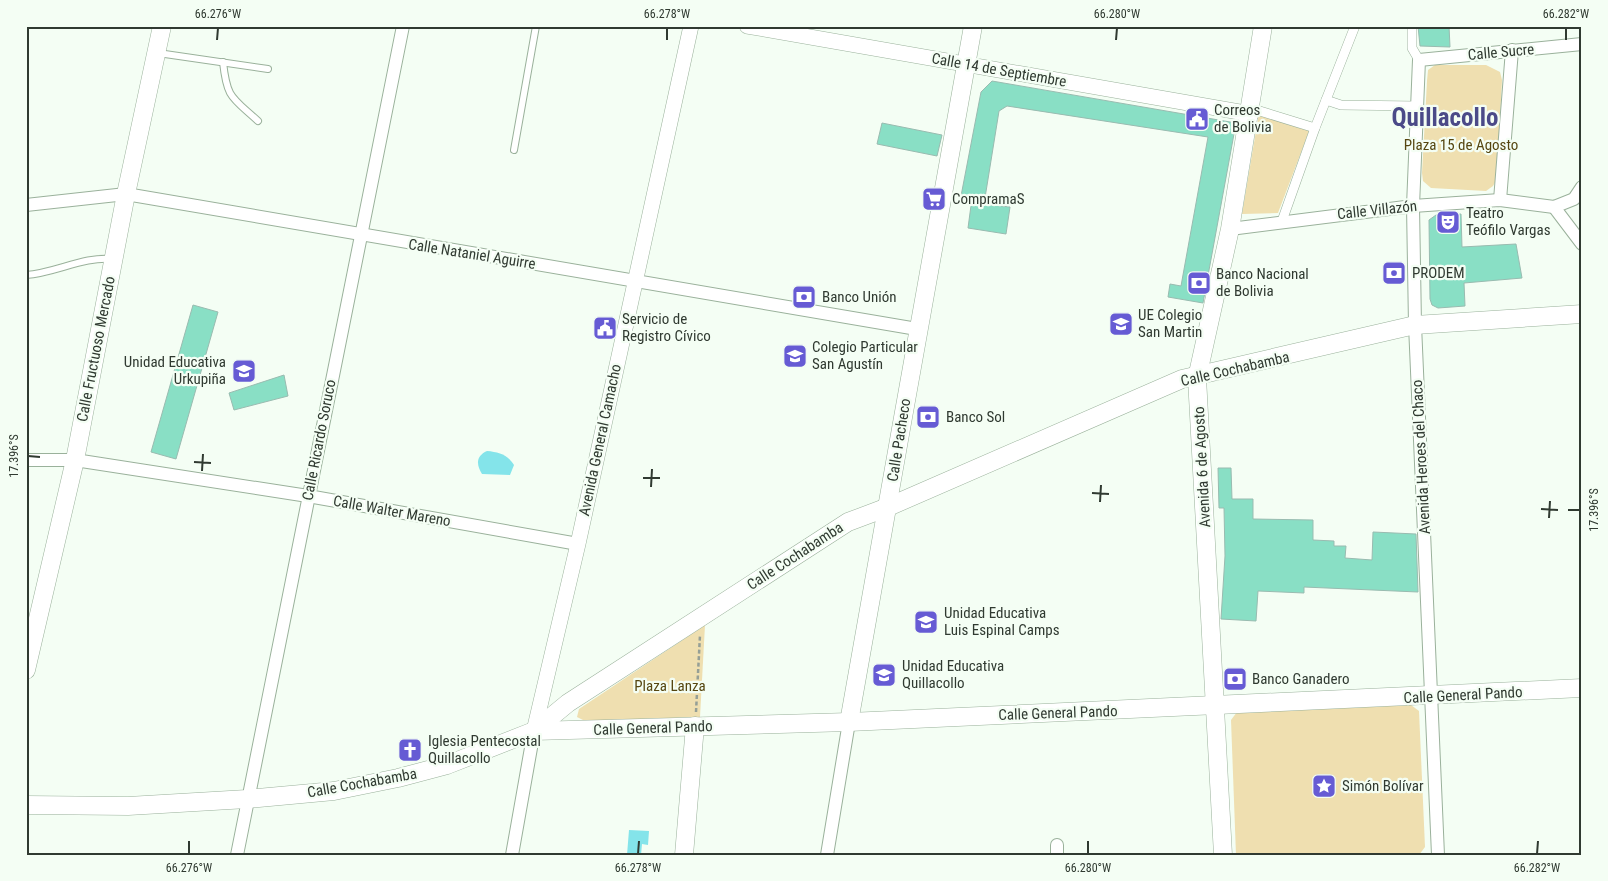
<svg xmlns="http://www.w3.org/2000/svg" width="1608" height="881" font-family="'Roboto Condensed',sans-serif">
	<rect width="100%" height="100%" fill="#f4fef4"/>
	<g fill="#efdfb0">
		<polygon points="1435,65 1486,65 1500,72 1502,80 1497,179 1493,186 1486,191 1431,188 1423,181 1422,173 1427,81 1428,70"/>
		<polygon points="1259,113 1310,129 1278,213 1242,214"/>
		<polygon points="705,625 700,717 585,721 577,717 579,709"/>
		<polygon points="1411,705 1419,711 1425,847 1419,855 1236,855 1231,720 1237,712"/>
	</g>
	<g fill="#84e4ea">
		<path d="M487,451C499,452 508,455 514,465L510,475L482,474C476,464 476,456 487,451Z"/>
		<polygon points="629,830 649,831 648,845 642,844 641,855 627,855"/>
	</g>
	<g fill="#89dfc5" stroke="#99bbb0">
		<polygon points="1418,26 1449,26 1450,47 1420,46"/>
		<polygon points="992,81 1236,123 1203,303 1168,297 1170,284 1181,286 1208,137 1007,106 999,111 984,204 1010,207 1006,234 968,228 972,198 961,196 981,92"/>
		<polygon points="882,123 942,135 937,156 877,144"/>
		<polygon points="1461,214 1462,247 1516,244 1522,278 1464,283 1465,306 1438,308 1432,305 1430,299 1429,220 1436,215"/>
		<polygon points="193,305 218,312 176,459 151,452"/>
		<polygon points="284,375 288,396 234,410 229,393"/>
		<polygon points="1218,468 1231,468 1232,499 1253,499 1253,519 1313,520 1313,540 1334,541 1334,546 1346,546 1345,558 1372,560 1373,532 1416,534 1418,592 1304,587 1304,593 1258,591 1256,621 1221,619 1225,556 1224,508 1219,508"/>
	</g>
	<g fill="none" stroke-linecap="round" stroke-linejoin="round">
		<g stroke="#9ab19b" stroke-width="8">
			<g id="service">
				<polyline points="158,53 268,69"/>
				<path d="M223,62C227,99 232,97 258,121"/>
				<polyline points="514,150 536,26"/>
				<path d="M26,275C56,273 83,256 113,259"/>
			</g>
		</g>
		<g stroke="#9ab19b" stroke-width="10">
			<g id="pedestrian">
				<polyline points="1412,26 1412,48 1419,60"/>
				<polyline points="1326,100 1341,105 1417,106"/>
				<polyline points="1250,108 1315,128"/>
				<polyline points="1282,221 1315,128 1355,26"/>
			</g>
		</g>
		<g stroke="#9ab19b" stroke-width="14">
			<g id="minor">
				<polyline points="1500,200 1512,50"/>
				<polyline points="26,205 126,194 917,329"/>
				<polyline points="1554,207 1582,244"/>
				<polyline points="1230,229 1413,206 1500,200 1554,207 1574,199 1582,187"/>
				<polyline points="26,460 75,460 308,496 578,544"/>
				<polyline points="1057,845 1057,855"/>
				<polyline points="237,855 403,26"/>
				<polyline points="512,855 534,731"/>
				<polyline points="827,855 849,722"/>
				<polyline points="1438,855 1415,325 1413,206 1419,60 1582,44"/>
			</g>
		</g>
		<g stroke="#9ab19b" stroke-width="16">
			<g id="tertiary">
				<polyline points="747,26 1251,114"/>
				<polyline points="534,731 578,544 691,26"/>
			</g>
		</g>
		<g stroke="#9ab19b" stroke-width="19">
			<g id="secondary">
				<polyline points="26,670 75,460 126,194 162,26"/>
				<path d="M849,722C891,490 930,258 973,26"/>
				<polyline points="534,731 849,722 1582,688"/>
				<polyline points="26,805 128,806 247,799 334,791 398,778 447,765 534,731 568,703 848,522 888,507 1182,379 1415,325 1582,314"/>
				<polyline points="684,855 695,726"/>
				<polyline points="1223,855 1197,378 1230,229 1263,26"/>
			</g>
		</g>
		<polyline stroke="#959f96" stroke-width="2.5" stroke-dasharray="4 2.5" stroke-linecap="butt" points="696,712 700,635"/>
		<use href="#service" stroke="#fff" stroke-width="6"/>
		<use href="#pedestrian" stroke="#fff" stroke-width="9"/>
		<use href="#minor" stroke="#fff" stroke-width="12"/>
		<use href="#tertiary" stroke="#fff" stroke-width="15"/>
		<use href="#secondary" stroke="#fff" stroke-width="18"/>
	</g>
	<path fill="none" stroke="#303a31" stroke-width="2" d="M217,40L218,28M667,40V28M1116,40L1117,28M1566,40V28M28,456L40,457M194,462L211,463M202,471L203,454M643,478H660M651,487L652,469M1092,493L1109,494M1100,502L1101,485M1541,509L1558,510M1568,510H1580M1549,518L1550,501M189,854V841M638,854L639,841M1088,854V841M1537,854L1538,841"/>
	<defs>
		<g id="civic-square" transform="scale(1.25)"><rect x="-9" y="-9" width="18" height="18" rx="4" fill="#665bd4" stroke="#f4fef4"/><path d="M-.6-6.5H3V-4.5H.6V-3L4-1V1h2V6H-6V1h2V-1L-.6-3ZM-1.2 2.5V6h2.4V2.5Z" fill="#fff"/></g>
		<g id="supermarket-square" transform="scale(1.25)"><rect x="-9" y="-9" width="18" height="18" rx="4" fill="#665bd4" stroke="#f4fef4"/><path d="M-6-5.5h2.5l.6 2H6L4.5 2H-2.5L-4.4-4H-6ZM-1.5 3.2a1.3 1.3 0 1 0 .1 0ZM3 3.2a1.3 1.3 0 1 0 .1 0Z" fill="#fff"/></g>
		<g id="theatre-square" transform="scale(1.25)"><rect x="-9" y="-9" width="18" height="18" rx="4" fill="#665bd4" stroke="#f4fef4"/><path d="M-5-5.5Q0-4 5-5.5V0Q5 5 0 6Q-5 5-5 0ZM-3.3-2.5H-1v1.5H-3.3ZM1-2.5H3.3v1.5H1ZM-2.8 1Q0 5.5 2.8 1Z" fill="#fff"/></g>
		<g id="bank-square" transform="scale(1.25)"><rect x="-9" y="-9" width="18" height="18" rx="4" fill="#665bd4" stroke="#f4fef4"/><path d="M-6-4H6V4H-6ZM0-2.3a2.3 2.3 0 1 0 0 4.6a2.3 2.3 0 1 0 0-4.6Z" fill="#fff"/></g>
		<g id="school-square" transform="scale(1.25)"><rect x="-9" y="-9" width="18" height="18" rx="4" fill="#665bd4" stroke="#f4fef4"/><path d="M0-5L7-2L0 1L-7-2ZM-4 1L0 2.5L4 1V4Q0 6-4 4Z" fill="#fff"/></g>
		<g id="church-square" transform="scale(1.25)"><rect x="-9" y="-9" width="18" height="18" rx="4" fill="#665bd4" stroke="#f4fef4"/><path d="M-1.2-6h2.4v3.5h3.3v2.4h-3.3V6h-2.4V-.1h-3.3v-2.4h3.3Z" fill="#fff"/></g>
		<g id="sight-square" transform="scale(1.25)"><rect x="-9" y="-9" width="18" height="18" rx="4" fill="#665bd4" stroke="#f4fef4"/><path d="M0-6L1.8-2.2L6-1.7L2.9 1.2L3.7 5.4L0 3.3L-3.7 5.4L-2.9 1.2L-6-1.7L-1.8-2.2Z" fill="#fff"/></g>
	</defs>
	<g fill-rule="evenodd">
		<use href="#civic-square" x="1197" y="119"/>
		<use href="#supermarket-square" x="934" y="199"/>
		<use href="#theatre-square" x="1448" y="222"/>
		<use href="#bank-square" x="1394" y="273"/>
		<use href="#bank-square" x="1199" y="283"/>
		<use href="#bank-square" x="804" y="297"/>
		<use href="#school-square" x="1121" y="324"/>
		<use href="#civic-square" x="605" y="328"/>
		<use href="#school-square" x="795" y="356"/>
		<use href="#school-square" x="244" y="371"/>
		<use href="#bank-square" x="928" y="417"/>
		<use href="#school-square" x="926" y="622"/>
		<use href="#school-square" x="884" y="675"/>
		<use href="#bank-square" x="1235" y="679"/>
		<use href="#church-square" x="410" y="750"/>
		<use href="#sight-square" x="1324" y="786"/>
	</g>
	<g text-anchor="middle" stroke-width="4.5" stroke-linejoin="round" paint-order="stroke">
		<g font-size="15" fill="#303a31" stroke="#f4fef4">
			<text transform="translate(1501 52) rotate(-5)" y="5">Calle Sucre</text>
			<text transform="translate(999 70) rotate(10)" y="5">Calle 14 de Septiembre</text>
			<text transform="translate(1377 210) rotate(-6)" y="5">Calle Villazón</text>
			<text transform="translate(472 254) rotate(9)" y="5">Calle Nataniel Aguirre</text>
			<text transform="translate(96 349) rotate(-79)" y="5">Calle Fructuoso Mercado</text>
			<text transform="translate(1235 369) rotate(-13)" y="5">Calle Cochabamba</text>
			<text transform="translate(319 440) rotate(-79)" y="5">Calle Ricardo Soruco</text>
			<text transform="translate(600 440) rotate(-78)" y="5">Avenida General Camacho</text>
			<text transform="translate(899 440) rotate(-81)" y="5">Calle Pacheco</text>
			<text transform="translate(1421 457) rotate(-93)" y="5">Avenida Heroes del Chaco</text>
			<text transform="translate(1202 467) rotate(-93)" y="5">Avenida 6 de Agosto</text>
			<text transform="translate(392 511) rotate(10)" y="5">Calle Walter Mareno</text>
			<text transform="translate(795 556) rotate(-33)" y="5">Calle Cochabamba</text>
			<text transform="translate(1463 695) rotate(-3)" y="5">Calle General Pando</text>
			<text transform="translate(1058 713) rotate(-2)" y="5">Calle General Pando</text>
			<text transform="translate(653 728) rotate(-2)" y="5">Calle General Pando</text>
			<text transform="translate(362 783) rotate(-10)" y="5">Calle Cochabamba</text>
		</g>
		<g font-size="15" fill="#303a31" stroke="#f4fef4" text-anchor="start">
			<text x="1214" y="115">Correos<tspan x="1214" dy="17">de Bolivia</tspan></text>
			<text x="952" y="204">CompramaS</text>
			<text x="1466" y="218">Teatro<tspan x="1466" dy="17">Teófilo Vargas</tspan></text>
			<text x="1412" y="278">PRODEM</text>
			<text x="1216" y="279">Banco Nacional<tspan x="1216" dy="17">de Bolivia</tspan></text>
			<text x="822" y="302">Banco Unión</text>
			<text x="1138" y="320">UE Colegio<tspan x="1138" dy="17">San Martin</tspan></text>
			<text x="622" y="324">Servicio de<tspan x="622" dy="17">Registro Cívico</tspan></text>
			<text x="812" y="352">Colegio Particular<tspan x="812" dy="17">San Agustín</tspan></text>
			<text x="226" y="367" text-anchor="end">Unidad Educativa<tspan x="226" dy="17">Urkupiña</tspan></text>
			<text x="946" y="422">Banco Sol</text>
			<text x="944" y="618">Unidad Educativa<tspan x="944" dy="17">Luis Espinal Camps</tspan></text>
			<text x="902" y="671">Unidad Educativa<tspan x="902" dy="17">Quillacollo</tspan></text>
			<text x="1252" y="684">Banco Ganadero</text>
			<text x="428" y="746">Iglesia Pentecostal<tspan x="428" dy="17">Quillacollo</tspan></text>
			<text x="1342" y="791">Simón Bolívar</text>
		</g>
		<g font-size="15" fill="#564610" stroke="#f4fef4">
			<text x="1461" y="150">Plaza 15 de Agosto</text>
			<text x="670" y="691">Plaza Lanza</text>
		</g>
		<g font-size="25" font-weight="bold" fill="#4b4a88" stroke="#f4fef4">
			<text x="1445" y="126">Quillacollo</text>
		</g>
	</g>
	<rect width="1608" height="881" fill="none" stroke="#f4fef4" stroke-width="55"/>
	<rect x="28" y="28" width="1552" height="826" fill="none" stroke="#303a31" stroke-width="2"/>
	<g font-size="12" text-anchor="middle" fill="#303a31">
		<text x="218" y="18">66.276°W</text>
		<text x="667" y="18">66.278°W</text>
		<text x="1117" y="18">66.280°W</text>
		<text x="1566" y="18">66.282°W</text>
		<text transform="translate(14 456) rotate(-90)" y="4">17.396°S</text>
		<text transform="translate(1594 510) rotate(-90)" y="4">17.396°S</text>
		<text x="189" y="872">66.276°W</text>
		<text x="638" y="872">66.278°W</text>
		<text x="1088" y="872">66.280°W</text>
		<text x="1537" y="872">66.282°W</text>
	</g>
</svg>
